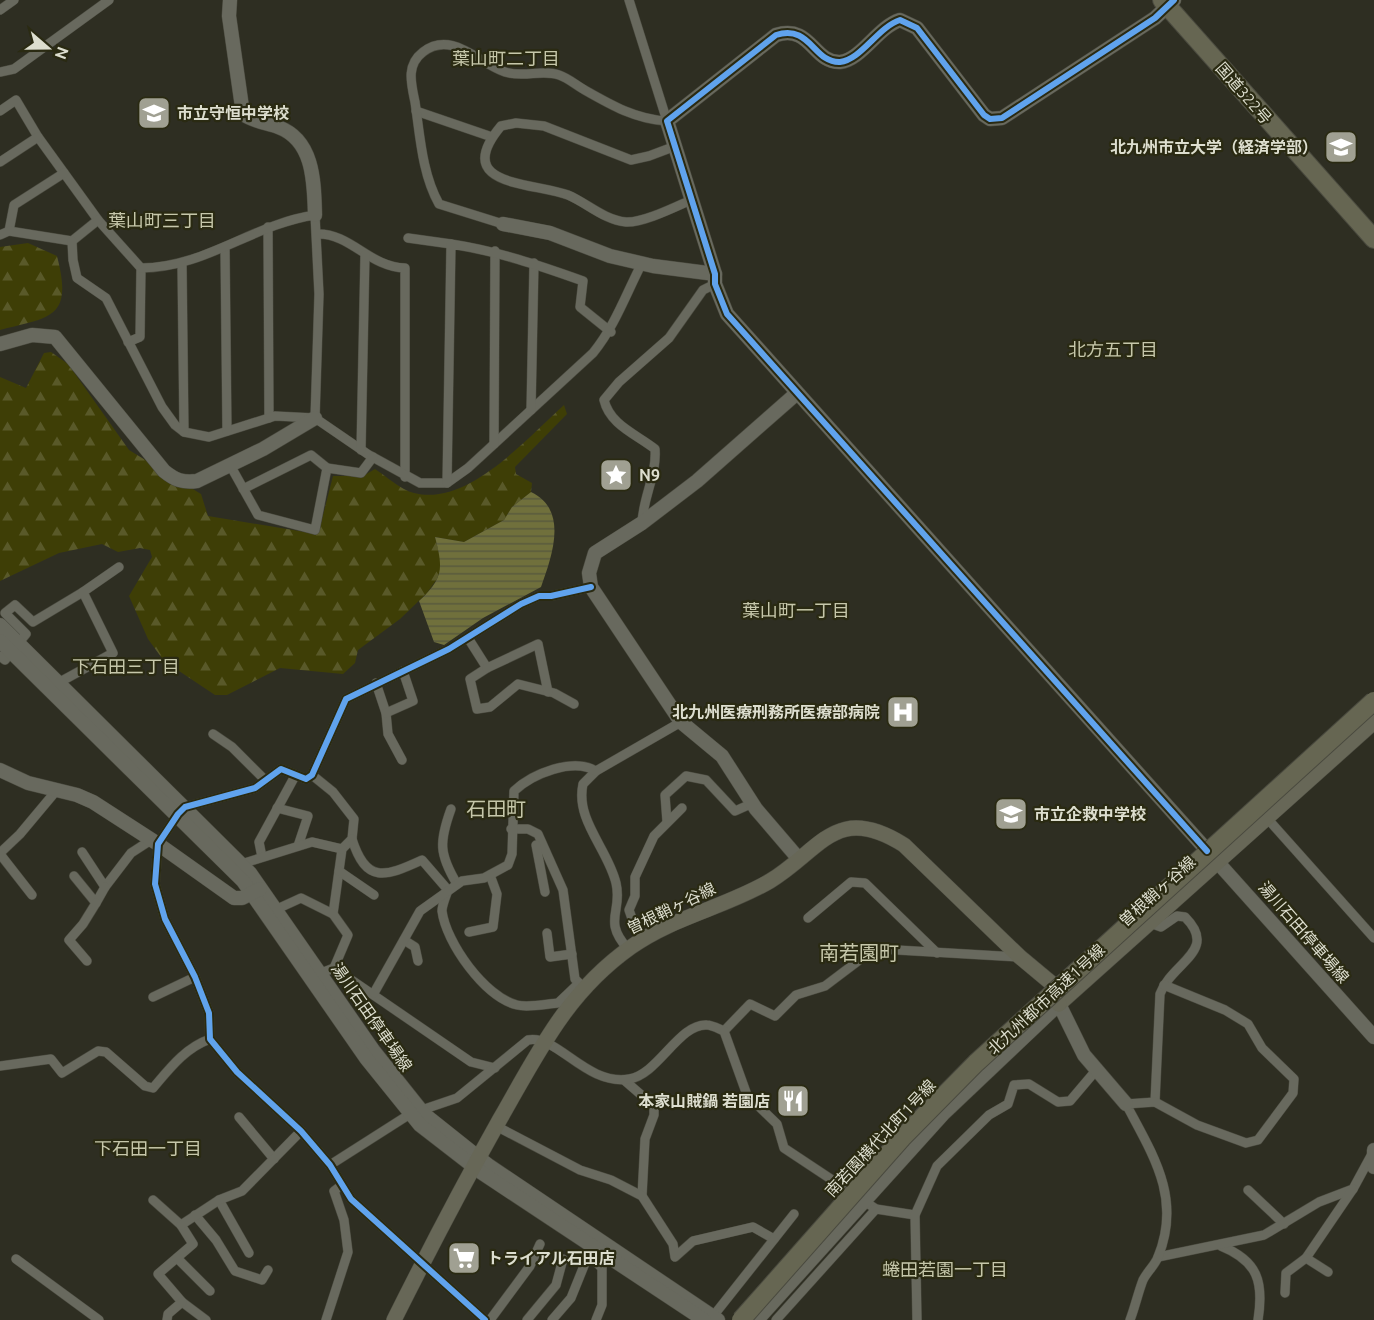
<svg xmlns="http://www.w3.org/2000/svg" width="1374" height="1320" font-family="Ubuntu,'Noto Sans JP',sans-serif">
	<defs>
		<pattern id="forest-firs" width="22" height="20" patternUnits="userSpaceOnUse" patternTransform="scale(1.5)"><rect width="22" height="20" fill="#3e3e06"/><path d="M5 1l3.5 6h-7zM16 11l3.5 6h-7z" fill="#595929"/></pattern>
		<pattern id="water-rules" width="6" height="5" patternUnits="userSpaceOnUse" patternTransform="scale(1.5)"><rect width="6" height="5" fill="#70703c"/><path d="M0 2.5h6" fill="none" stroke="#595a3d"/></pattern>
	</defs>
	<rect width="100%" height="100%" fill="#2e2e22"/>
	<g fill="url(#forest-firs)">
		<path d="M28,243L57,256C73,318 52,317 0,330V247Z"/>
		<path d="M51,352L68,364L129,450L201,494L208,516L311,533L319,531L333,476H363L375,469C386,476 401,490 414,493C468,507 527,438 564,405L567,414L515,467L516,474L532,483L531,492L512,507L504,520L464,542L435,537L442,565L437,579L427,593L400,619L358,650L355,663L343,674L280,668L227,695H215L164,661L148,639L129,596L152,557L150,550L140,548L118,552L102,544L59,553L0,581V377L26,388L44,353Z"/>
	</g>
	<path fill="url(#water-rules)" d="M531,492C569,510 552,556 541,587L483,618L444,645L434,642L419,601C444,578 443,568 435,537L464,542L504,520L512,507Z"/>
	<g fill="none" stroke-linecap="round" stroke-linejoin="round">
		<g stroke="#4a4a3f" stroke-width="10">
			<g id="street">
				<polyline points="0,10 14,0"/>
				<polyline points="0,72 14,69 109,0"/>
				<polyline points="0,111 16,100 38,137 98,220 141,268 140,337 128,342"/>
				<polyline points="416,111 492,137"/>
				<path d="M673,147L649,156L631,160L544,126L516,123L501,126C450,187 533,182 568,195C587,203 604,220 626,222C643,223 675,207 691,200"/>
				<polyline points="0,162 38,137"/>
				<path d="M503,224L439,204C422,174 420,135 415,102C411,83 406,65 423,52C452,30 478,63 505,72C523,78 543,69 559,75C568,78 576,85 583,89C611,105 635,119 667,121L629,0"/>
				<polyline points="268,227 269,418"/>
				<polyline points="9,231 14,205 64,173"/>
				<path d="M317,234C351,233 369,267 405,268V477"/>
				<polyline points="0,235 9,231 72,241 98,220"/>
				<polyline points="408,238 451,244"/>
				<path d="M72,241L73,260L77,278L106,298L162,407L175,425L184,432L209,437L275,416L315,418L369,455L420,483H447L468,468L593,353C615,326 626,294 642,263"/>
				<polyline points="225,248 227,431"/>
				<polyline points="182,264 184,432"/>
				<path d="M141,268C205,268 253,224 315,215L319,294L315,418"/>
				<polyline points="531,410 534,263"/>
				<polyline points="494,444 495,251"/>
				<polyline points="361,450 365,255"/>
				<polyline points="230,465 258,515 315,530 327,468 311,455 243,489"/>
				<polyline points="327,468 361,473 373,457"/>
				<path d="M447,483L451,244C497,251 538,265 583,281L580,307L611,332"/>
				<path d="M642,523C643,497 657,475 655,449C636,434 610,425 604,400L619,382L669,338L703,290L715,284"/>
				<polyline points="468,638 487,668 470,679 477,709 490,707 518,684 554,693 574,704"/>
				<polyline points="0,656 5,660 26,634 5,613 15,605 33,622 83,592"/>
				<polyline points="487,668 538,644 548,692"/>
				<polyline points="58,683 113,653 83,592 119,567"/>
				<polyline points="376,683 386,713 388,734 402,760"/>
				<polyline points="386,713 413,701 403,671"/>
				<polyline points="213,734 232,747 265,780"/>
				<polyline points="312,775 333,792 354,819 352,839 342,849 333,914"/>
				<polyline points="277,808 308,816 298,846"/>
				<path d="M451,809C439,842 439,854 457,884"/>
				<polyline points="1266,817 1374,938"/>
				<polyline points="667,822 665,795 686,776 706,780 735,811 753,803"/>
				<polyline points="511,829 528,829 538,834 563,890 575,979 582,986"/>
				<path d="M352,839C366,884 385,877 422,860L448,890C446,896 442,905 442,911C446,943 485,997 517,1005C528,1008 546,1004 558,1003L579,983"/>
				<polyline points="536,845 545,892"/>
				<polyline points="82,852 105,887 131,853 151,840"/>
				<polyline points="0,853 20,834 56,791"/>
				<polyline points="0,854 32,895"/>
				<polyline points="262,857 259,842 295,776"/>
				<polyline points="238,865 312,842 342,849"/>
				<polyline points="339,871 374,895"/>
				<polyline points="74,876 96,903 105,887"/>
				<polyline points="277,909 301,898 333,914 348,935 334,968"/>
				<polyline points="808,918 851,882 865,883 937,953"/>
				<path d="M1150,923L1161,927L1177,916L1185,917C1219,951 1172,962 1160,994L1155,1102"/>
				<polyline points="469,932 493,927 497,894 490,875"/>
				<polyline points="547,933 550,957 572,954"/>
				<polyline points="404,940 415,947 418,961"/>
				<polyline points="640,941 629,910 635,896 635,877 654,836 682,808"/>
				<path d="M628,949C602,920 623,912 616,883C608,849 575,820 583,784L596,771L681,722"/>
				<polyline points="87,961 69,940 83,924 96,903"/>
				<polyline points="316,975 334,968 471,1062 495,1068"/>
				<path d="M374,993L420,911L462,881L484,878L508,865L512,854L514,791C532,774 573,757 596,771"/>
				<polyline points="153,997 195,977"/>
				<polyline points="724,1031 750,1004 775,1016 796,995 825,986 870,952 880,949 1020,957"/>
				<path d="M0,1066L51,1059L62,1073L98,1051L106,1052L145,1086L153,1088C170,1068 185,1048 210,1039"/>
				<polyline points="624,1080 654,1106 654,1115 645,1139 642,1196"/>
				<polyline points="239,1117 274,1159"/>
				<polyline points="496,1126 580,1170 611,1180 642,1196 673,1244 675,1257 693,1241 753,1227 774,1239"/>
				<path d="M330,1165L410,1114L457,1098L528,1040C557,1034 586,1086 629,1079C658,1075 679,1023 707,1025C712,1025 719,1029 724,1031L747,1095L777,1124L784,1148L876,1209L915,1215"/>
				<polyline points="1248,1190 1284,1224"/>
				<polyline points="153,1200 181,1225 193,1244 158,1274 182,1302 206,1320"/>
				<polyline points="219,1200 249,1253"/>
				<polyline points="195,1215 216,1240 235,1271 262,1280 268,1270"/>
				<polyline points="181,1225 219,1200 242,1191 301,1131"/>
				<path d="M1221,1246C1258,1261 1264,1282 1258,1320"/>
				<polyline points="588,1254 602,1268 602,1305 596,1320"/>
				<polyline points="1158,1257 1264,1235 1319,1202 1353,1189 1372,1154"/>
				<polyline points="177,1258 210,1291"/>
				<polyline points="16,1259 99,1320"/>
				<polyline points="1328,1272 1306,1258 1353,1189"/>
				<polyline points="1285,1293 1286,1273 1306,1258"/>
				<polyline points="714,1315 794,1214"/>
				<polyline points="167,1320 168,1314 182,1302"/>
				<polyline points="326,1320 348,1252 344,1220 334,1191 342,1185"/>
				<polyline points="485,1320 351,1199 330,1165 301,1131 237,1072 210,1039 209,1013 195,977 165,919 155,884 158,844 178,814 185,807 255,788 281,769 306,779 312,775 346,699 449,649 521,604 539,596 551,596 591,587"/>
				<polyline points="490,1320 530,1266 540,1244"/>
				<polyline points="527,1320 556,1285 563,1259"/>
				<polyline points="552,1320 571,1298 592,1246"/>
				<polyline points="776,1320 876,1209"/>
				<polyline points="917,1320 915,1215 937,1166 989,1115 1008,1104 1014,1085 1029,1084 1058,1102 1070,1101 1098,1068"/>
				<path d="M1130,1320C1135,1307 1138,1293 1143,1280C1147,1272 1155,1265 1158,1257C1182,1198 1153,1155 1126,1104L1155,1102L1197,1125L1246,1143L1258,1140L1293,1093L1294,1079L1262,1048L1248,1024L1225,1010L1164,985"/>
			</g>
		</g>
		<g stroke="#4a4a3f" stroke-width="15">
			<g id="secondary">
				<path d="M230,0L229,16L243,114C252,121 267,123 278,127C314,140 314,182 315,215"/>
				<path d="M1174,0L1155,18L1002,118L990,119L984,115L917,28L900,20C878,27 861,60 840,62C813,63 811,24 776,35L667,121L715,274V284L727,314L1374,1037"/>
				<polyline points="503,224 550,233 610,256 653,266 715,274"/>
				<path d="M0,344L32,335L55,337L164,471C175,480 183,483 197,481L263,449L315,418"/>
				<polyline points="797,393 697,481 642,523 595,553 589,573 591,587 681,722 722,756 756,809 798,858"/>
				<polyline points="0,625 250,873 373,1050 424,1114 488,1165 718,1320"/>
				<polyline points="0,641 243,881 366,1058 420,1125 482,1173 704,1320"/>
				<polyline points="0,770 28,783 77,795 93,802 158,844 234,898 242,898 260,889"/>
				<polyline points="1374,1150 1374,1167"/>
				<polyline points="757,1320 943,1114 1059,1004 1084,1055 1126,1104"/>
			</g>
		</g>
		<g stroke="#4a4a3f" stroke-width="16">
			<g id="primary">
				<polyline points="1059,1004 1374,722"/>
				<path d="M394,1320C428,1252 463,1185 500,1119C538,1053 566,993 631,947C673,917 726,907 770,881C821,850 836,802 904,845L1020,957L1056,987L1059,1004"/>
			</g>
		</g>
		<g stroke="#4a4a3f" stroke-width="20">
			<polyline id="highway" points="1162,0 1374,239"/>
		</g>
		<use href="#street" stroke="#68695e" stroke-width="9"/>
		<use href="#secondary" stroke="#68695e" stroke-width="14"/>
		<use href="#primary" stroke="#676757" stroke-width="15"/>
		<use href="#highway" stroke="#666652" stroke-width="18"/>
		<g stroke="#4a4a3f" stroke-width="20" stroke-linecap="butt">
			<polyline id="highway-bridge" points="741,1320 902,1138 976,1063 1374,701"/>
		</g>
		<use href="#highway-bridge" stroke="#666652" stroke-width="18"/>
		<g stroke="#2a2a12" stroke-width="10">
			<g id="cycleway">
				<path d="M1174,0L1155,18L1002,118L990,119L984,115L917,28L900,20C878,27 861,60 840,62C813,63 811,24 776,35L667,121L715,274V284L727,314L1207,851"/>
				<polyline points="485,1320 351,1199 330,1165 301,1131 237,1072 210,1039 209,1013 195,977 165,919 155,884 158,844 178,814 185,807 255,788 281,769 306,779 312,775 346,699 449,649 521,604 539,596 551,596 591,587"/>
			</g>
		</g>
		<use href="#cycleway" stroke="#60a3ed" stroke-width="6"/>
	</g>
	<defs>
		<g id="school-square" transform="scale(1.725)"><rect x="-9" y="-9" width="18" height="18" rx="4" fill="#a0a092" stroke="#2a2a12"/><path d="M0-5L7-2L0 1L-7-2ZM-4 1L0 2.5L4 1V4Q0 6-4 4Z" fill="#fff"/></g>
		<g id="university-square" transform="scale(1.725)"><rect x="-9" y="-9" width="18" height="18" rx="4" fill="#a0a092" stroke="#2a2a12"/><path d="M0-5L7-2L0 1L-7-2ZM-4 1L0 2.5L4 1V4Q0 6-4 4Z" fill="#fff"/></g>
		<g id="sight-square" transform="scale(1.725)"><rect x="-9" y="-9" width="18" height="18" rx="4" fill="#a0a092" stroke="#2a2a12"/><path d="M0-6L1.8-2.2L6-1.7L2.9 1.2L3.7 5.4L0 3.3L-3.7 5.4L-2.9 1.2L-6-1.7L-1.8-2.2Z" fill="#fff"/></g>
		<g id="hospital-square" transform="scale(1.725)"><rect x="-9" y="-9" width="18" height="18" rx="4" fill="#a0a092" stroke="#2a2a12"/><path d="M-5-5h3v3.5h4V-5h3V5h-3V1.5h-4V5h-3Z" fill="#fff"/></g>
		<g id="restaurant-square" transform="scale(1.725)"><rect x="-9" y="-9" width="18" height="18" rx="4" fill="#a0a092" stroke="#2a2a12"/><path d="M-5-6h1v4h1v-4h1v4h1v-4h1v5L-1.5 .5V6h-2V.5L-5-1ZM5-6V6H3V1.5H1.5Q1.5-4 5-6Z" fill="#fff"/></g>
		<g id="supermarket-square" transform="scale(1.725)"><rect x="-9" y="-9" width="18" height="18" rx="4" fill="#a0a092" stroke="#2a2a12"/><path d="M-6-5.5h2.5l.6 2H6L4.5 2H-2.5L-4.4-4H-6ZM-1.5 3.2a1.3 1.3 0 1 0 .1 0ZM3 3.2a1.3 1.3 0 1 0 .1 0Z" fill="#fff"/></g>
	</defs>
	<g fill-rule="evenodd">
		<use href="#school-square" x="154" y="113"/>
		<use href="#university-square" x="1341" y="147"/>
		<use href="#sight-square" x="616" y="475"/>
		<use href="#hospital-square" x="903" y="712"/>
		<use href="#school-square" x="1011" y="814"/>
		<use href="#restaurant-square" x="793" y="1101"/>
		<use href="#supermarket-square" x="464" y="1258"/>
	</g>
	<g text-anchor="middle" stroke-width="4.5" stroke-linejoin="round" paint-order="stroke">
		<g font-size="16" fill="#dddecf" stroke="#2a2a12">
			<text transform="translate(1244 93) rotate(49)" y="6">国道322号</text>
			<text transform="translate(1157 891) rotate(-42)" y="6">曽根鞘ヶ谷線</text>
			<text transform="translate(671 908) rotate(-26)" y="6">曽根鞘ヶ谷線</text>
			<text transform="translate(1304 932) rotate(49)" y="6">湯川石田停車場線</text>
			<text transform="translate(1046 999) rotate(-43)" y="6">北九州都市高速1号線</text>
			<text transform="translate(372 1017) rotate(55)" y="6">湯川石田停車場線</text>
			<text transform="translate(880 1138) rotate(-47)" y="6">南若園横代北町1号線</text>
		</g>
		<g font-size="16" font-weight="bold" fill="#dddecf" stroke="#2a2a12" text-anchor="start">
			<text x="177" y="119">市立守恒中学校</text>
			<text x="1318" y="153" text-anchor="end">北九州市立大学（経済学部）</text>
			<text x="639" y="481">N9</text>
			<text x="880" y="718" text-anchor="end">北九州医療刑務所医療部病院</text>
			<text x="1034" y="820">市立企救中学校</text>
			<text x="770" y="1107" text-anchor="end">本家山賊鍋 若園店</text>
			<text x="487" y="1264">トライアル石田店</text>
		</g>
		<g font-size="18" fill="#c6c7aa" stroke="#2a2a12">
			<text x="506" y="65">葉山町二丁目</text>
			<text x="162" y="227">葉山町三丁目</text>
			<text x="1113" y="356">北方五丁目</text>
			<text x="796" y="617">葉山町一丁目</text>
			<text x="126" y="673">下石田三丁目</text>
			<text x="148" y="1155">下石田一丁目</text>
			<text x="945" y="1276">蜷田若園一丁目</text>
		</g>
		<g font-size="20" fill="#c6c7aa" stroke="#2a2a12">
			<text x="496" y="816">石田町</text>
			<text x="859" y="960">南若園町</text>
		</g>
	</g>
	<g transform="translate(48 48) rotate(110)" stroke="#2a2a12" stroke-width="4.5" paint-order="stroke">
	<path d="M0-4.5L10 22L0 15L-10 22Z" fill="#dddecf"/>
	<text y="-9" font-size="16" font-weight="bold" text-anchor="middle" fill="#dddecf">N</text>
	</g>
</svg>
